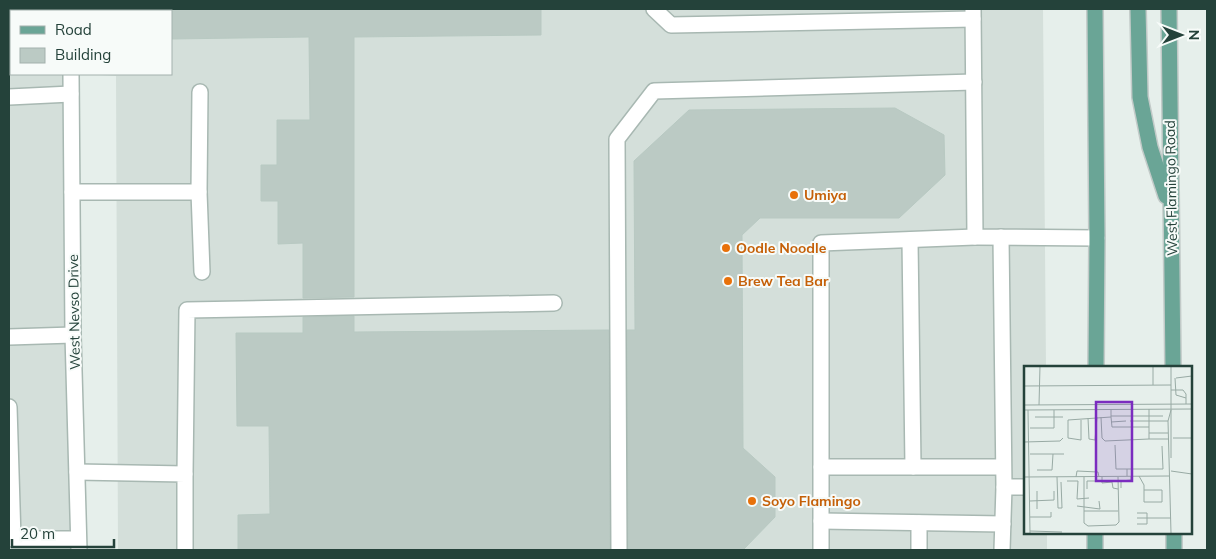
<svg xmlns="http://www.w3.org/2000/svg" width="1216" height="559" font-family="Mulish,sans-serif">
	<rect width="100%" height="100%" fill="#e6efeb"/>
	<polygon fill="#d4dfda" points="9,9 1043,9 1046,368 1025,368 1025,533 1047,533 1047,550 118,550 116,76 86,74 171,74 171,11 11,11 11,74 71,74 79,550 9,550"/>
	<g fill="#bbcac4" stroke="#b8c9c2">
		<polygon points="171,9 541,9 541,35 354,37 354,297 303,298 303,243 278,244 278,201 261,201 261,165 277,165 277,120 310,120 309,37 171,39"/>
		<polygon points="895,108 944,135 945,175 899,218 760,218 742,235 743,448 775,477 775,517 743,550 628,550 627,330 635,330 634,161 689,110"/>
		<polygon points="354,316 354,332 609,330 610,550 238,550 238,515 270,514 269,426 237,426 236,333 303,333 303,317"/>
	</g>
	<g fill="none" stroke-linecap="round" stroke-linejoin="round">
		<g stroke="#a8b8b2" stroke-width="18">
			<g id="minor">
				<polyline points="70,9 70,11"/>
				<polyline points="654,9 671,25 973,19"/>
				<polyline points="973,9 975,237 1097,238"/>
				<polyline points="150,11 150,9"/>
				<polyline points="71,74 73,335 79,550"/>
				<polyline points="9,97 71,94"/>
				<polyline points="72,192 199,192 202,272"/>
				<polyline points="199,192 200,92"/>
				<polyline points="1001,237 1004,487 1002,550"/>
				<polyline points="910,240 913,467"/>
				<polyline points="9,337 73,335"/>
				<polyline points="9,407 13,539 78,539"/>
				<polyline points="821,467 1003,467"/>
				<polyline points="77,472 185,474 185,550"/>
				<polyline points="185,474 187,310 554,303"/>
				<polyline points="1004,487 1025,487"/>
				<polyline points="821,521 1003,524"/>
				<polyline points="919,523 919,550"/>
				<polyline points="619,550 617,139 654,91 974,82"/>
				<polyline points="821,550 821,243 975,237"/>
			</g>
		</g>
		<g stroke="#c2cac8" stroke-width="18">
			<g id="major">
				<polyline points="1095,9 1097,238 1096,368"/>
				<polyline points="1138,9 1140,97 1150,147 1166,196"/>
				<polyline points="1169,9 1173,368"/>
				<polyline points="1095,533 1095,550"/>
				<polyline points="1174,533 1174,550"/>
			</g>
		</g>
		<use href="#minor" stroke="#fff" stroke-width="15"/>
		<use href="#major" stroke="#6aa596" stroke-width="15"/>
	</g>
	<g fill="#e8710a" stroke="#f7fbf9" stroke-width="2">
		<circle cx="794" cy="195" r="5"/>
		<circle cx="726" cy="248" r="5"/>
		<circle cx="728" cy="281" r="5"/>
		<circle cx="752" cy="501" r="5"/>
	</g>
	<g text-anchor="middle" stroke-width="4" stroke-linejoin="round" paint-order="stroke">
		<g font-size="14" fill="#24423a" stroke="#f7fbf9">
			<text transform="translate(1171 188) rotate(-91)" y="5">West Flamingo Road</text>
			<text transform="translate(74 312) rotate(-91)" y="5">West Nevso Drive</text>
		</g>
		<g font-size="14" font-weight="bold" fill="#c56008" stroke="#f7fbf9" text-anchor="start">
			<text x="804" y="200">Umiya</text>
			<text x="736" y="253">Oodle Noodle</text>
			<text x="738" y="286">Brew Tea Bar</text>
			<text x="762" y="506">Soyo Flamingo</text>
		</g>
	</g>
	<g transform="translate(1024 366)">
		<rect width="168" height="168" fill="#e6efeb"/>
		<path fill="none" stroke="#98aaa4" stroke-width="1" d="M151,12L152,29L162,32M152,12L168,10M129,19V0M0,20L147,19M147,24H159L162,28V38M0,39L168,38M15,39L16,0M0,44L168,43M4,44L6,167M147,44L144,55L147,167M87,50H139M11,51H39M77,51L78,72L81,75L125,73M87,51L88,61H125V43M64,52L65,73L71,74L73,51M57,54V74L44,72V54L87,51V43M106,55H144M87,56L102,55M125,61V67H144M6,62H30V44M125,67V73H144M149,72H168M0,76L36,75L39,72M91,79L92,103H103M6,88H40M147,92V0M13,104H28L29,88M147,105L168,108M103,110V103H139L138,80M115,110L120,119V136H138V124H120M0,111L145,110M33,111L34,142H38L37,116M52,111L53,105L74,106L75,111M60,111V157L64,160L92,159L95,156L94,111M78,111V117L88,116L89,122L94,123M43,115H54L53,133L65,132M97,122V115L107,114V110M63,123V115H72V111M168,124V160M13,125V143M6,135L30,134V125M53,140L76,143L75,135M60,145H94M113,147H123V152H147M6,151H27V146M113,158H123V152H113M6,165L38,166"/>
		<path fill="#7b2cbf" fill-opacity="0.15" stroke="#7b2cbf" stroke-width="2.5" d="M72,36H108V115H72Z"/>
		<rect width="168" height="168" fill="none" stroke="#24423a" stroke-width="2.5"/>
	</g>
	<rect width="1216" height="559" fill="none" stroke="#24423a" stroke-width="20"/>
	<rect x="10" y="10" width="162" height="65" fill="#f7fbf9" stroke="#a3b1ad"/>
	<rect x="20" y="26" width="25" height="8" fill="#6aa596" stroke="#a3b1ad"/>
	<text x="55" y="35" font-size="15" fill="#24423a">Road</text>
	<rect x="20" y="48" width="25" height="15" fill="#bbcac4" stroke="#a3b1ad"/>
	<text x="55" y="60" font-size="15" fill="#24423a">Building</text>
	<g transform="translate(1181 35) rotate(90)" stroke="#f7fbf9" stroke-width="4" paint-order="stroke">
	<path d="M0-4L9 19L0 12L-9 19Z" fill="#24423a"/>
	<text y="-8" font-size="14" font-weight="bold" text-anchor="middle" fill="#24423a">N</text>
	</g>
	<path d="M12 539v8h102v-8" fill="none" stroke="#24423a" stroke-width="2.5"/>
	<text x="20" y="539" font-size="15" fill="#24423a" stroke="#f7fbf9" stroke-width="4" paint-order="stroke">20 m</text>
</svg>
